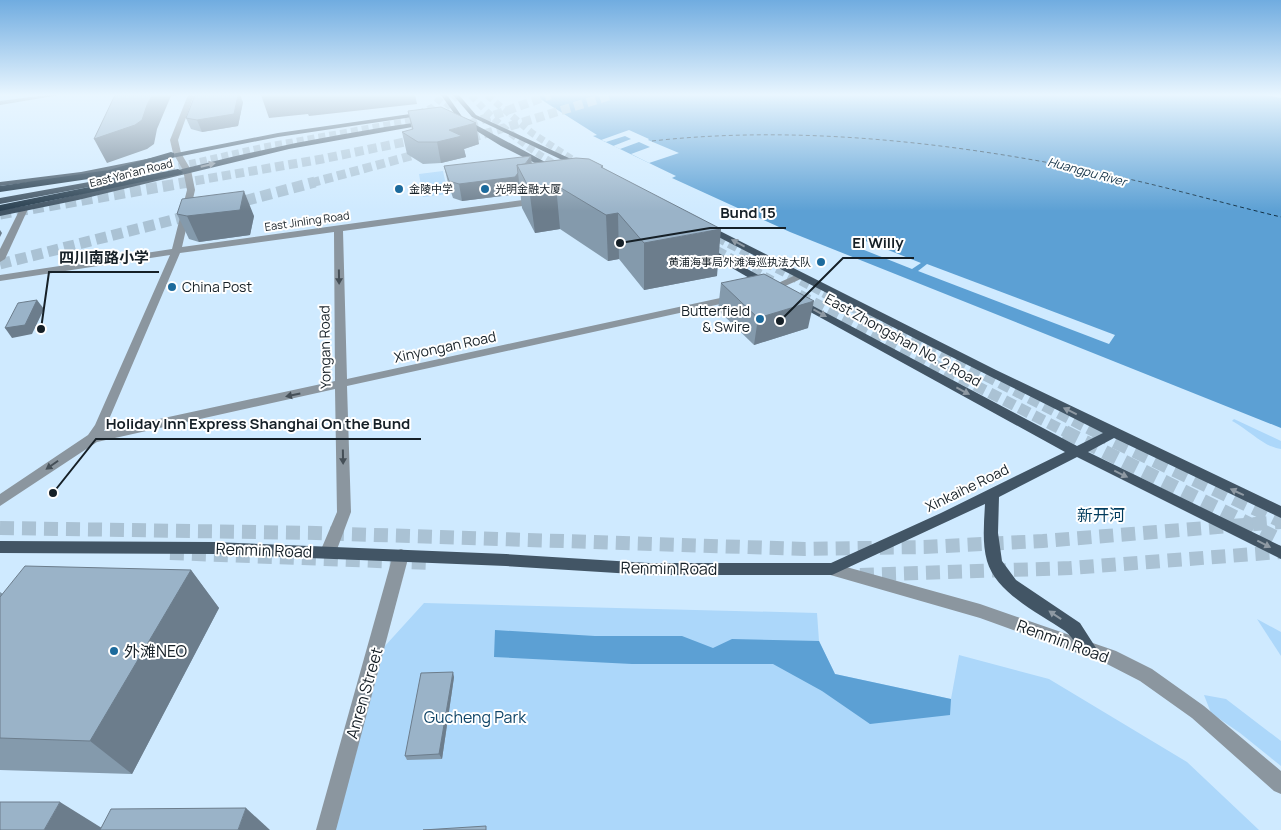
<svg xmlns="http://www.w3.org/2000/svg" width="1281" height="830" font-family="Manrope,'Noto Sans SC',sans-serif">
	<rect width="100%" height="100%" fill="#cfeaff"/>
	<g fill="#acd7fa">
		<polygon points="443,171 448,194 423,197 419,174"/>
		<path d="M1234,419L1281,441V449C1264,447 1250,431 1234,422L1232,421Z"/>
		<polygon points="424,603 817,613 819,641 835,674 951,699 959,655 1049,679 1187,762 1259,830 326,830 374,658"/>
		<polygon points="1257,619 1281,632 1281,656"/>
		<polygon points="1204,695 1226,699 1281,741 1281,766 1240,733 1211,713"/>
	</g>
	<g fill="#5ca0d4">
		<polygon points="534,95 1266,95 1281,98 1281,428 790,232 672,178 676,176 593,136 597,135"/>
		<polygon points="495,630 595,636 682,636 713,648 732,639 819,641 835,674 951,699 950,715 870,724 822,691 773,664 632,664 494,657"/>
	</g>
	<g fill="#cfeaff">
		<polygon points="629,130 649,139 648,140 679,153 649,163 631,154 650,147 639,142 620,149 613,146 631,139 625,136 606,142 601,140"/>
		<polygon points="863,240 921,263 912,269 854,246"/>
		<polygon points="927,264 1115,335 1109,344 918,271"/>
	</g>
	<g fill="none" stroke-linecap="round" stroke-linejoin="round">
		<path stroke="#113045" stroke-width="1" stroke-dasharray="4 3" stroke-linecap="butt" d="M652,141C804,124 967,144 1115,176C1171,188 1226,204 1281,217"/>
		<g stroke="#aac2d4" stroke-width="7" stroke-dasharray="7 4" stroke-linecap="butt">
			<path d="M471,95C498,125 528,150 564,169"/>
			<polyline points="487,95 532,133 584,167"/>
			<polyline points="418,114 433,107 443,95"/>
			<polyline points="157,171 264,147 426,118 444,110 457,95"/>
		</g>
		<g stroke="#aac2d4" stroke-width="9" stroke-dasharray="9 4.5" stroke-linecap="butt">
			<polyline points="705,231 826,294"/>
			<polyline points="705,244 775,282"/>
		</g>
		<g stroke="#aac2d4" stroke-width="11" stroke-dasharray="11 5.5" stroke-linecap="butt">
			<polyline points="824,292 1097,433"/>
			<polyline points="799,295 1068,433"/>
		</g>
		<g stroke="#aac2d4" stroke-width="14" stroke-dasharray="14 8" stroke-linecap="butt">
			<polyline points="1065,432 1281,540"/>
			<polyline points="1095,432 1281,521"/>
			<polyline points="0,528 316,533 805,549 924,547 1043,541 1281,522"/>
			<polyline points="170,553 430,563"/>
			<polyline points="860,575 1070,568 1281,552"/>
		</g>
		<g stroke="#aac2d4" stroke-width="9" stroke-dasharray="9 4.5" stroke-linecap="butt">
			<polyline points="456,129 550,95"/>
			<polyline points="458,142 612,95"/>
			<polyline points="182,183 322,159 424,138"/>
			<polyline points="311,183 429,151"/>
		</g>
		<g stroke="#aac2d4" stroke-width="11" stroke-dasharray="11 5.5" stroke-linecap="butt">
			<polyline points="229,205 315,182"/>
			<polyline points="0,214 189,182"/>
			<polyline points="0,264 200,213"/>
		</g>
		<g fill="#8b969f" fill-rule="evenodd">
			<polygon points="46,95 60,95 0,105 0,101"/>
			<path d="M188,95H194L178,140L181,153L191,170L195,190L182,247L537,198L541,201L537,204L343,231L347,379L734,295L739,298L734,301L347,386L351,512L336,552L333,556L328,558L323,556L320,552L337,512L335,389L97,442L0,506V494L88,435L95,425L170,255L0,281V275L172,249L187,190L183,170L173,153L170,140ZM334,232L335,381L104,431L180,253Z"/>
			<polygon points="24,206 28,209 5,259 0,262 0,249 20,209"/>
			<polygon points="800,273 805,276 803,278 772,292 768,293 763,290"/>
			<polygon points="401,549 406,551 409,555 336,830 316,830 393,555 396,551"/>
			<polygon points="832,563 980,604 1116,651 1152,669 1204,706 1281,771 1281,794 1274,791 1192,718 1140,681 1105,663 980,618 827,574 824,569 827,564"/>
		</g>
		<g fill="#425565" fill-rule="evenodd">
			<polygon points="441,95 447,95 463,118 560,170 553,172 501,146 459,120"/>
			<polygon points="453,95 459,95 476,115 586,166 579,168 472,117"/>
			<polygon points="424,112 426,113 426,115 278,137 81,176 0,186 0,182 81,172 278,133"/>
			<path d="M427,121L429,122V124L289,149L78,200L0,216V210C70,199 138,179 207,163C280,145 353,131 427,121Z"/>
			<polygon points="128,175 131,175 131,179 0,204 0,198"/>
			<path d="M706,224L996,370L1281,506V518L1114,438L1088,452L1281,546V559L1077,457L999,497L998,533L1002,561L1016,580L1080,623L1096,648L1094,654L1088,656C1077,651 1075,638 1065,631C1040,614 996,593 987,561C982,543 984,523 985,504L832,575H649L506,566L214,554L0,553V541L214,542L506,554L649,563H831L941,513L1065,452L794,303L793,301L798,298L1077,446L1103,433L916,339L703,229V225Z"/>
			<polygon points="704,245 771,282 772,284 767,287 763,286 701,250 699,248"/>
		</g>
		<g fill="#293f50" fill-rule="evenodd">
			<polygon points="171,152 174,153 174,157 109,176 0,192 0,186 109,170"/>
			<polygon points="178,169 183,172 181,174 0,211 0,205"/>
		</g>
	</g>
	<g fill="#849aac">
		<polygon points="243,102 238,126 202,132 191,129 186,118"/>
		<polygon points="408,111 479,144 464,149 466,157 441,163 423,164 407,154 402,132 412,130"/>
		<polygon points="532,163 603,166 603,168 717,276 644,290 619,259 608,261 560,229 535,233 522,208 520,190 517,194 462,201 453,198 448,183 444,166"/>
		<polygon points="177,214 254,216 250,235 199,242 189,239"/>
		<polygon points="721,283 808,328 754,345 718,310"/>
		<polygon points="191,570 219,608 132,774 0,770 0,592 3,594"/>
		<polygon points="454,677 442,759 407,760 405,756"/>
	</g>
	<g fill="#6c7d8c">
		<polygon points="152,95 182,95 171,96 157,129 154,144 147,149 107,163 94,139 147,105"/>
		<polygon points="238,95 240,95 243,102 238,126 202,132 197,120"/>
		<polygon points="261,95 415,95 417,104 309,116 308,114 269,118"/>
		<polygon points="476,123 479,144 464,149 466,157 441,163 437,142 449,130"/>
		<polygon points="531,156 533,173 520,171"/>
		<polygon points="518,173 520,190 517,194 462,201 459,184"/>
		<polygon points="556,185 560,229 535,233 529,188"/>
		<polygon points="244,191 254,216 250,235 199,242 187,216"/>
		<polygon points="618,213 619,259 608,261 606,215"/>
		<polygon points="721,229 717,276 644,290 644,243"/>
		<polygon points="0,230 2,233 0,237"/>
		<polygon points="37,300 44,309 32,334 12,338 5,328"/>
		<polygon points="814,301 808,328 754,345 758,318"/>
		<polygon points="191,570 219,608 132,774 90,741"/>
		<polygon points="453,672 454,677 442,759 439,754"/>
		<polygon points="60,802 105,830 44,830"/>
		<polygon points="246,808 270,830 238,830"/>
	</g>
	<g fill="#9ab3c8" stroke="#6c7d8c">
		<polygon points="115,95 152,95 147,105 142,120 135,125 94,139"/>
		<polygon points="195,95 238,95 234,114 197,120 186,118"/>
		<polygon points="441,107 476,123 449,130 462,136 437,142 418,142 402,132 413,129 408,111"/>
		<polygon points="531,156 525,164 517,165 518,173 515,177 459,184 449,181 444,166"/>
		<polygon points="576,158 589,159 603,166 601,167 721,229 644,243 618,213 606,215 556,185 529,188 517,165"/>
		<polygon points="244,191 240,210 187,216 177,214 182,199"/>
		<polygon points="764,274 814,301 758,318 721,283"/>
		<polygon points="37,300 25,325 5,328 18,303"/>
		<polygon points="25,566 191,570 90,741 0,738 0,597"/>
		<polygon points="453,672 439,754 405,756 421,673"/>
		<polygon points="0,802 60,802 44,830 0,830"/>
		<polygon points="246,808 238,830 100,830 111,809"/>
		<polygon points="486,826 486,830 423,830"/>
	</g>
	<defs><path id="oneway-solid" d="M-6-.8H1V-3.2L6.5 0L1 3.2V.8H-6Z" transform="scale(1.25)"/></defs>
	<g fill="#8e99a3">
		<use href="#oneway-solid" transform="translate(208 165) rotate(-14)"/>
		<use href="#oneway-solid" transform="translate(738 243) rotate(-152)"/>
		<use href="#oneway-solid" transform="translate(820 313) rotate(29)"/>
		<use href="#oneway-solid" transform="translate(963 391) rotate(28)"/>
		<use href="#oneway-solid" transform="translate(1070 411) rotate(-154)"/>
		<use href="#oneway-solid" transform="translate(1121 474) rotate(26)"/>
		<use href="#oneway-solid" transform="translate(1237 492) rotate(-155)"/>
		<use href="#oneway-solid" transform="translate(1264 544) rotate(27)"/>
		<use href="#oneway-solid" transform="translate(1055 615) rotate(-146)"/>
	</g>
	<g fill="#454f57">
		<use href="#oneway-solid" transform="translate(339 277) rotate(89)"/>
		<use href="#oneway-solid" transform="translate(293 395) rotate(168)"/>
		<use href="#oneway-solid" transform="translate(343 457) rotate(89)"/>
		<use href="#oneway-solid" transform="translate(52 465) rotate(145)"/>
	</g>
	<linearGradient id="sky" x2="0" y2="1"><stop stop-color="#70ace0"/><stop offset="0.45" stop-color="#e9f6ff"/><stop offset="1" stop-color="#e9f6ff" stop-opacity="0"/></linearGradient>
	<rect width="1281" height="211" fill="url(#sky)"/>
	<g fill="#1c6a9c" stroke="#fff" stroke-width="2">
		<circle cx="399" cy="189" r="5"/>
		<circle cx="485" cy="189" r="5"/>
		<circle cx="821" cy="262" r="5"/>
		<circle cx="172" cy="287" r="5"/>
		<circle cx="760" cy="319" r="5"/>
		<circle cx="114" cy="651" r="5"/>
	</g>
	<g text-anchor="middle" stroke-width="4" stroke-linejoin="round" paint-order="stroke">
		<g font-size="11" fill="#162027" stroke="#fff">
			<text transform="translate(131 173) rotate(-14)" y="4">East Yan'an Road</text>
			<text transform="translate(307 221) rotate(-8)" y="4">East Jinling Road</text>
		</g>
		<g font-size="11" fill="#162027" stroke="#fff" text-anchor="start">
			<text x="409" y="193">金陵中学</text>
			<text x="495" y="193">光明金融大厦</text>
			<text x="811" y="266" text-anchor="end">黄浦海事局外滩海巡执法大队</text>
		</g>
		<g font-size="12" font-style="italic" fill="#113045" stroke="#fff">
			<text transform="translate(1087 172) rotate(15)" y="4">Huangpu River</text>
		</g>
		<g font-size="14" fill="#162027" stroke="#fff" text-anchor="start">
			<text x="182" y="292">China Post</text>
			<text x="750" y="316" text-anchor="end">Butterfield<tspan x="750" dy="16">&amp; Swire</tspan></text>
		</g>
		<g font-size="14" fill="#162027" stroke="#fff">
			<text transform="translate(903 340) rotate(29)" y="5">East Zhongshan No. 2 Road</text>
			<text transform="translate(325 347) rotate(-91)" y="5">Yongan Road</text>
			<text transform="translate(445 347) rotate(-12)" y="5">Xinyongan Road</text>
			<text transform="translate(967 488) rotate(-26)" y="5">Xinkaihe Road</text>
		</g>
		<g font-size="16" fill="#023c5e" stroke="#fff">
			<text x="1101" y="521">新开河</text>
		</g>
		<g font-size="16" fill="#162027" stroke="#fff">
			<text transform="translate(264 550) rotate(2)" y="6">Renmin Road</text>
			<text transform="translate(669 568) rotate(1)" y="6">Renmin Road</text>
			<text transform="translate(1063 641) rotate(20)" y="6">Renmin Road</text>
			<text transform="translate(364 693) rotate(-74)" y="6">Anren Street</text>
		</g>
		<g font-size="16" fill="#162027" stroke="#fff" text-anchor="start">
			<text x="124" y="657">外滩NEO</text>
		</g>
		<g font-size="16" fill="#114669" stroke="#fff">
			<text x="475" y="723">Gucheng Park</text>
		</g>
	</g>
	<path fill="none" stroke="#162027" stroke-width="2" d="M620 243L710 228H786M780 321L843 258H914M41 329L49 272H159M53 493L96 439H421"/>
	<g fill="#162027" stroke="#fff" stroke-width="2">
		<circle cx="620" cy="243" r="5"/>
		<circle cx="780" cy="321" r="5"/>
		<circle cx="41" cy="329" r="5"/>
		<circle cx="53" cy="493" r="5"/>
	</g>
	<g font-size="15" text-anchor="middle" font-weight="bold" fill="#162027" stroke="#fff" stroke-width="4" stroke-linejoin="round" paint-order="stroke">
		<text x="748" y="218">Bund 15</text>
		<text x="878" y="248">El Willy</text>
		<text x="104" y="263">四川南路小学</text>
		<text x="258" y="429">Holiday Inn Express Shanghai On the Bund</text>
	</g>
</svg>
